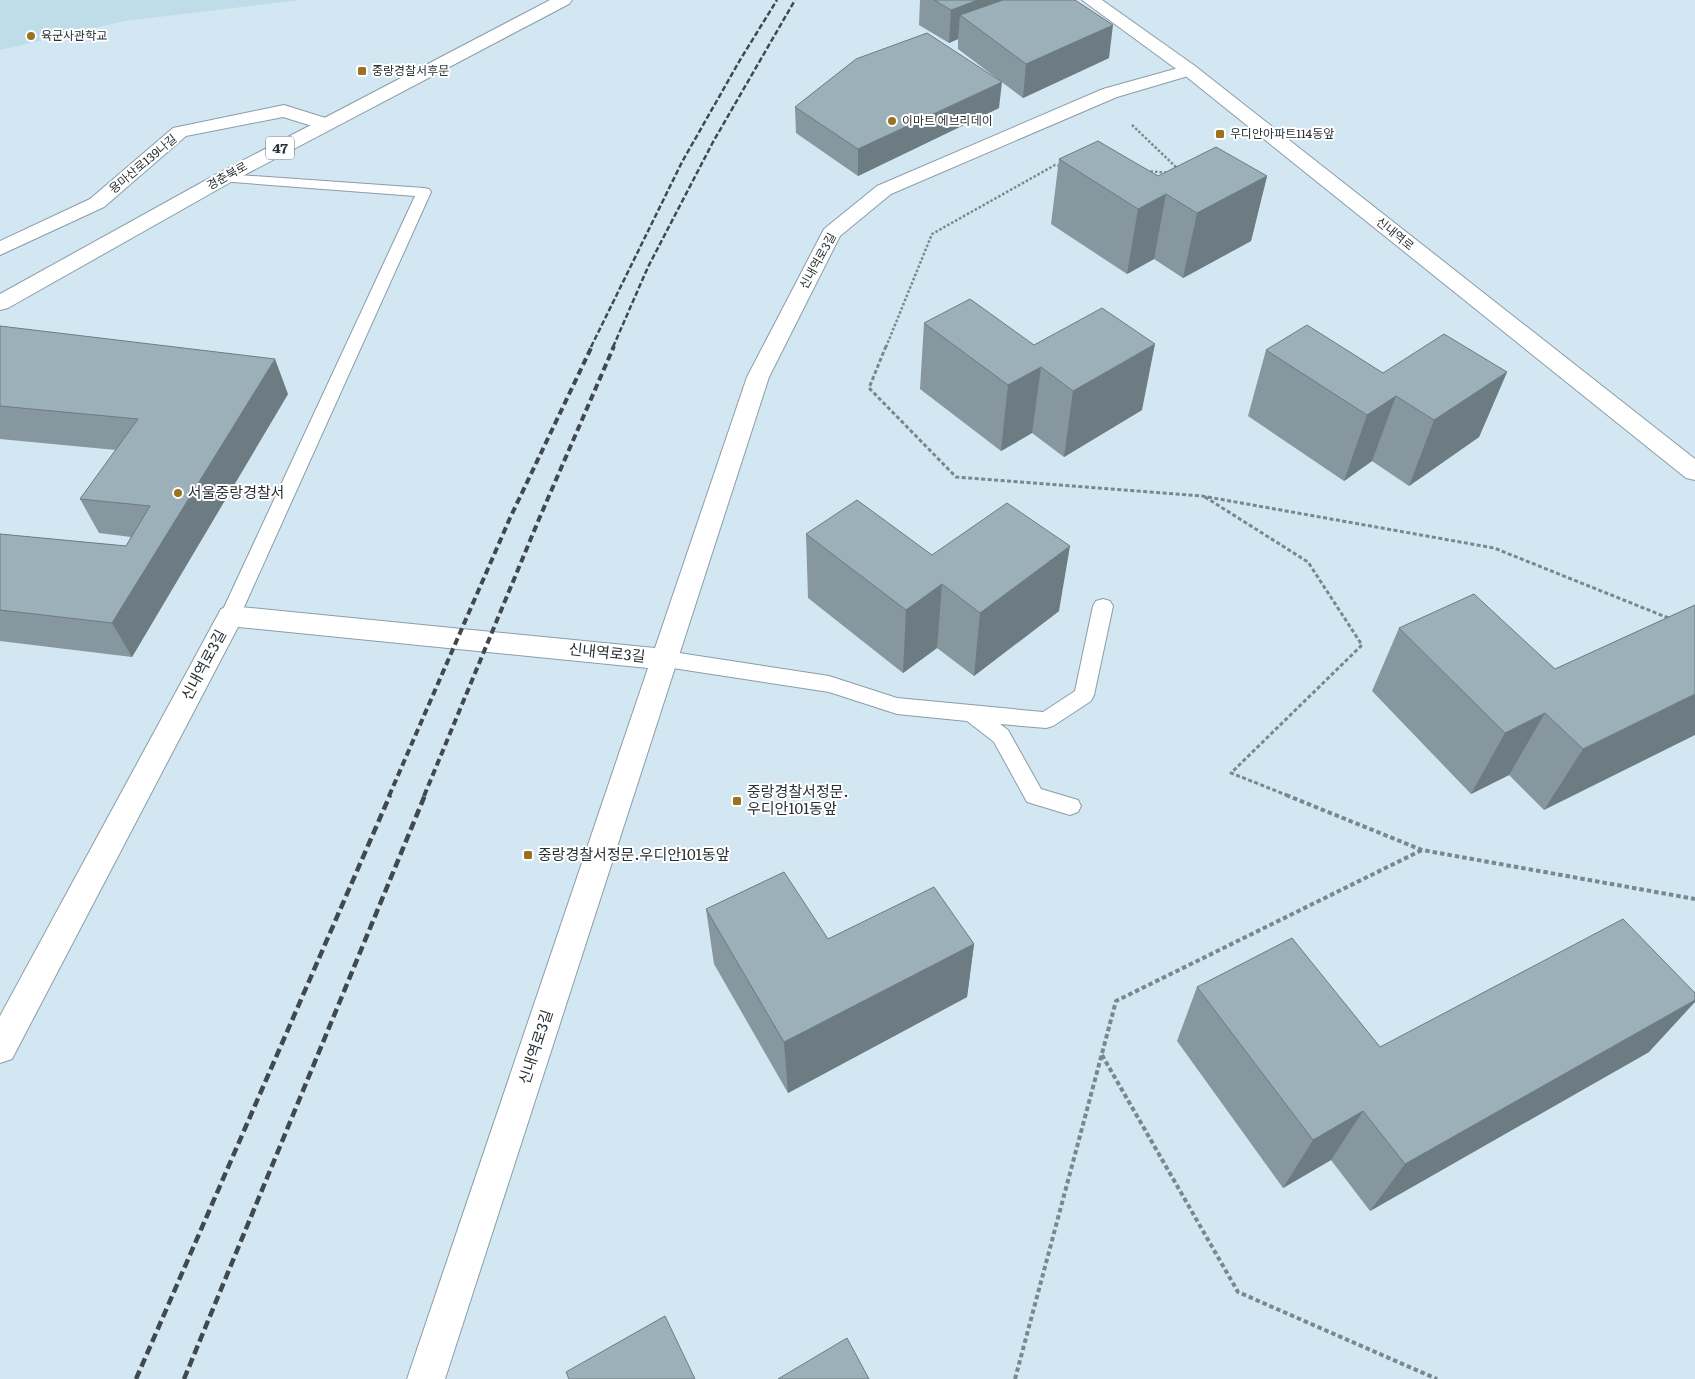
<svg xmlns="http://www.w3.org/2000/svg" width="1695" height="1379" font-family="Literata,'Noto Sans KR',serif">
	<rect width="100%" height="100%" fill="#d2e7f2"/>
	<polygon fill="#bfdce9" points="0,0 301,0 125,21 0,50"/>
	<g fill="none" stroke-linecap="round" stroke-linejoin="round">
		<g stroke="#8a9da7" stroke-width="2">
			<g id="service">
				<polygon points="224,174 424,188 429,189 431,192 240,616 237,621 230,623 223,621 220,616 415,196 219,181 217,178 219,175"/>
				<polygon points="1103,599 1110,601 1113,606 1094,695 1091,701 1053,726 1046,728 1000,724 1008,730 1041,789 1078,800 1081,806 1078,812 1070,815 1027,802 994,742 967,721 897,714 829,692 666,667 659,664 656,659 659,654 666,651 829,676 897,698 1043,712 1075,691 1093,606 1096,601"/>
			</g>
		</g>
		<g stroke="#8a9da7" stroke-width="2">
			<g id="minor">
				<polygon points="1189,65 1195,66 1198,70 1195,74 1117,97 891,194 840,236 769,377 445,1379 407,1379 648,668 238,627 12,1059 0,1063 0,1016 221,609 230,606 655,648 747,377 824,229 877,186 1103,89"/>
				<polygon points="284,105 332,120 335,124 332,128 325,130 283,117 186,136 104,207 0,255 0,241 90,199 173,128"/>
			</g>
		</g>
		<g stroke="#8a9da7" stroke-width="2">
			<polygon id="tertiary" points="1082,0 1102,0 1195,66 1695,459 1695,480 1686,478 1183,74"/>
		</g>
		<g stroke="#8a9da7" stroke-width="2">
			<polygon id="primary" points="550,0 572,0 569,4 231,182 8,308 0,310 0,294 217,174"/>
		</g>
		<g stroke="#79878e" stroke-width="2.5" stroke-dasharray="2.5 2" stroke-linecap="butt">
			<polyline points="1132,125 1178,169"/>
			<polyline points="1146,171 1170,173"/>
			<polyline points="886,347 932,234 1055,165 1060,166"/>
		</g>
		<g stroke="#79878e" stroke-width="3" stroke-dasharray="4 2.5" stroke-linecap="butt">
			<polyline points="886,346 869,388 956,477 1202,496 1494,548 1671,619"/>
			<polyline points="1205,497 1308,562 1362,645 1231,773 1289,796"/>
		</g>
		<g stroke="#79878e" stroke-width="4" stroke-dasharray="4.5 3" stroke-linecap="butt">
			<polyline points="1286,795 1422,850 1695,899"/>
			<polyline points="1102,1055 1238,1292 1437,1379"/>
			<polyline points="1015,1379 1116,1001 1422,850"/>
		</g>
		<use href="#service" fill="#fff" fill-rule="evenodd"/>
		<use href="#minor" fill="#fff" fill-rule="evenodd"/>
		<use href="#tertiary" fill="#fff" fill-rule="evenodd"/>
		<use href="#primary" fill="#fff" fill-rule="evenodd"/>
		<g stroke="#404a4e" stroke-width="2.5" stroke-dasharray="5.5 2.5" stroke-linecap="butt">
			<polyline points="591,347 682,162 740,60 777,0"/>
			<polyline points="613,347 648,267 713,142 795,0"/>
		</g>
		<g stroke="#404a4e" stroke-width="4" stroke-dasharray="7 4" stroke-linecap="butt">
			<polyline points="389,796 510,518 592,346"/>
			<polyline points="424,796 539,519 614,346"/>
		</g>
		<g stroke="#404a4e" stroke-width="4.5" stroke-dasharray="9 4.5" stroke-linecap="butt">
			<polyline points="136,1379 390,795"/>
			<polyline points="184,1379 425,795"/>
		</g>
	</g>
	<g fill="#8697a0">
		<polygon points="920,0 1075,0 1109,58 1023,98 958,49 958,39 949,43 919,25"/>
		<polygon points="795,107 999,108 858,176 796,133"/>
		<polygon points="1059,159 1158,176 1267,176 1251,241 1183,278 1154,259 1127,274 1051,224"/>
		<polygon points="924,323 1034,345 1142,410 1064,457 1032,433 1001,451 920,389"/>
		<polygon points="0,326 288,394 132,657 0,641 0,534 126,546 131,537 99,533 80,499 116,450 0,439"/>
		<polygon points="1266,350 1383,373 1507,372 1479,437 1409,486 1372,461 1344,481 1248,416"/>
		<polygon points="806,534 932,555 1059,611 974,676 937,648 903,673 808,598"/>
		<polygon points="1695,605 1544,810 1509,775 1471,794 1372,691 1399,628 1555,669"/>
		<polygon points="706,909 828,939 974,944 967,997 788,1093 714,964"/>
		<polygon points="1197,987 1380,1047 1649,1052 1370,1211 1331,1160 1283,1188 1177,1041"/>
	</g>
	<g fill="#6d7b82">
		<polygon points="978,0 1039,0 960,15 958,39 949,43 951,10"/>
		<polygon points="1113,25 1109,58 1023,98 1026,64"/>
		<polygon points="1002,82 999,108 858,176 858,149"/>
		<polygon points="1267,176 1251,241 1183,278 1197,213"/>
		<polygon points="1166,194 1154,259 1127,274 1138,209"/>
		<polygon points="1155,344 1142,410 1064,457 1073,391"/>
		<polygon points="275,359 288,394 132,657 112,623"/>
		<polygon points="1041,367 1032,433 1001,451 1008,385"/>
		<polygon points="1507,372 1479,437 1409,486 1434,420"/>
		<polygon points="1396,396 1372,461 1344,481 1367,415"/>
		<polygon points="1070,546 1059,611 974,676 980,613"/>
		<polygon points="942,584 937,648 903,673 906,610"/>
		<polygon points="1695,694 1695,735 1544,810 1583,749"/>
		<polygon points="1545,713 1509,775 1471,794 1505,733"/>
		<polygon points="974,944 967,997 788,1093 784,1042"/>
		<polygon points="1695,1000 1695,1002 1649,1052 1370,1211 1405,1164"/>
		<polygon points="1363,1111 1331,1160 1283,1188 1313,1140"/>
	</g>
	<g fill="#9cb0ba" stroke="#6d7b82">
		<polygon points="934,0 978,0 951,10"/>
		<polygon points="1003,0 1075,0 1113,25 1026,64 960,15"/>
		<polygon points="927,33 1002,82 858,149 795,107 856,59"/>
		<polygon points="1098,141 1158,176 1216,147 1267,176 1197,213 1166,194 1138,209 1059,159"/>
		<polygon points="970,299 1034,345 1102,308 1155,344 1073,391 1041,367 1008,385 924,323"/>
		<polygon points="1307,325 1383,373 1444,334 1507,372 1434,420 1396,396 1367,415 1266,350"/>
		<polygon points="0,326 275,359 112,623 0,610 0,534 126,546 150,506 80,499 138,419 0,406"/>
		<polygon points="857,500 932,555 1007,503 1070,546 980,613 942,584 906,610 806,534"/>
		<polygon points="1474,594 1555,669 1695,605 1695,694 1583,749 1545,713 1505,733 1399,628"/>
		<polygon points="784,872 828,939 934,887 974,944 784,1042 706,909"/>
		<polygon points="1623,919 1695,993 1695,1000 1405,1164 1363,1111 1313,1140 1197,987 1292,938 1380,1047"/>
		<polygon points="665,1316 695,1379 569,1379 566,1372"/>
		<polygon points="847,1338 869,1379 778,1379"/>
	</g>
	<g fill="#9c7221" stroke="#fff" stroke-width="2">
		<circle cx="31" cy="36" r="5"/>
		<rect x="357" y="66" width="10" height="10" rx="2.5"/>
		<circle cx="892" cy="121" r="5"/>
		<rect x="1215" y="129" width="10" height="10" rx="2.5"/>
		<circle cx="178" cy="493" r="5"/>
		<rect x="732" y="796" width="10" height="10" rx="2.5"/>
		<rect x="523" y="850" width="10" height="10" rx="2.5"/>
	</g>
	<g text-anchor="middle" stroke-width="4" stroke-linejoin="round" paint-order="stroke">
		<g font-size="12" fill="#293135" stroke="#fff" text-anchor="start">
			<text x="41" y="40">육군사관학교</text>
			<text x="372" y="75">중랑경찰서후문</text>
			<text x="902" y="125">이마트 에브리데이</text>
			<text x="1230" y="138">우디안아파트114동앞</text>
		</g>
		<g font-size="12" fill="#293135" stroke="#fff">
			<text transform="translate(143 164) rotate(-40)" y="4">용마산로139나길</text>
			<text transform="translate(227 176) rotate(-29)" y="4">경춘북로</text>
			<text transform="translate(1395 234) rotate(39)" y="4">신내역로</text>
			<text transform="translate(818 261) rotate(-61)" y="4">신내역로3길</text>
		</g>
		<rect fill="#fff" stroke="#696f72" stroke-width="1" x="266" y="136.5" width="28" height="23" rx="4"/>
		<g font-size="14" font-weight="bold" fill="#293135">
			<text x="280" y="153">47</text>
		</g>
		<g font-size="15" fill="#293135" stroke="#fff" text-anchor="start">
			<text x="188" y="498">서울중랑경찰서</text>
			<text x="747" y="797">중랑경찰서정문.<tspan x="747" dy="17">우디안101동앞</tspan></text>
			<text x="538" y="860">중랑경찰서정문.우디안101동앞</text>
		</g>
		<g font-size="15" fill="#293135" stroke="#fff">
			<text transform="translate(607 653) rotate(6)" y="5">신내역로3길</text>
			<text transform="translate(204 665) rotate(-62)" y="5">신내역로3길</text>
			<text transform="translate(536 1047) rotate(-72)" y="5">신내역로3길</text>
		</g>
	</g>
</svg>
